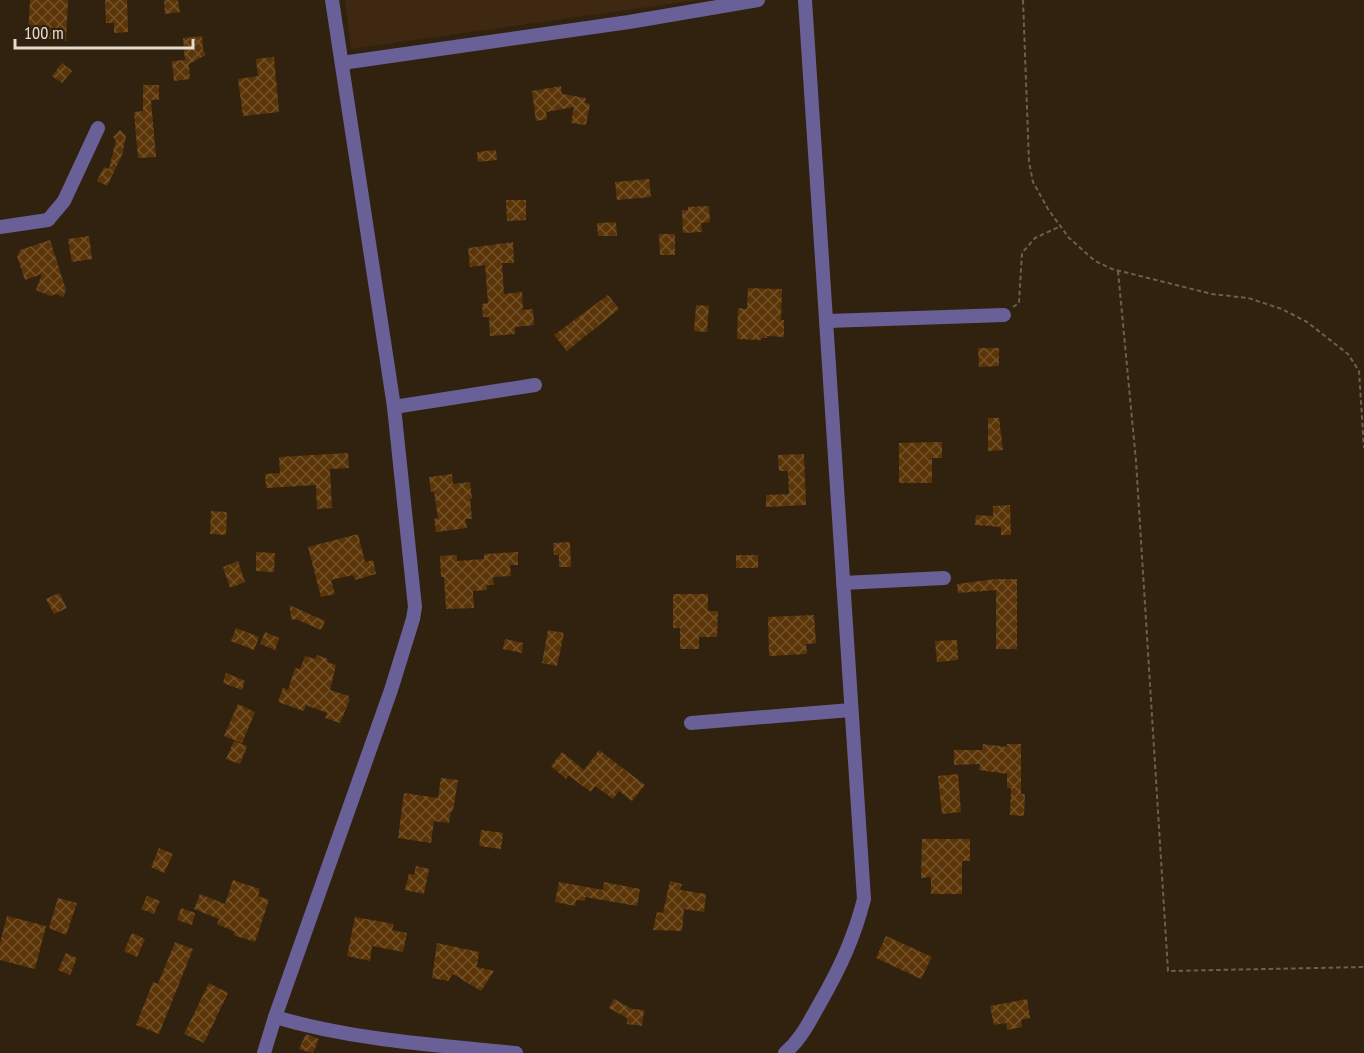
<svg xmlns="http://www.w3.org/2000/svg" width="1364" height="1053" font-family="'PT Sans Narrow',sans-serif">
	<defs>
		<pattern id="building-cross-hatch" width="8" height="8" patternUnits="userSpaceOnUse" patternTransform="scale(1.5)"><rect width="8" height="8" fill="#5b3507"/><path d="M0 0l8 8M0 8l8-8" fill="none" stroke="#73522a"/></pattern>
	</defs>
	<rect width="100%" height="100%" fill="#31210f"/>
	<polygon fill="#3e2811" points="345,0 698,0 351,49"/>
	<g fill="url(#building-cross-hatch)">
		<polygon points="30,0 68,0 66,41 28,36"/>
		<polygon points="105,0 127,0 128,32 114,33 114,23 106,23"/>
		<polygon points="164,0 178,0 180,12 165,14"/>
		<polygon points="202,36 203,50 206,55 189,64 190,79 174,81 172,61 185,60 183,38"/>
		<polygon points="274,57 279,112 243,116 238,79 258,76 256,59"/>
		<polygon points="62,63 72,71 62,83 52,76"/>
		<polygon points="143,85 159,85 159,100 151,100 156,157 138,158 134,112 143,111"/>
		<polygon points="561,86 562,94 586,98 585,103 590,104 586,125 571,123 574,107 546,112 547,119 536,121 532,91"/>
		<polygon points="120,130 126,136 122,155 107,186 97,181 104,167 109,169 116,140 113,137"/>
		<polygon points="496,150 497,160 478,162 477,152"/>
		<polygon points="649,179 651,197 617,200 615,182"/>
		<polygon points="506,200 526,200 526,220 507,221"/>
		<polygon points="709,206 710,222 701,223 702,232 683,233 682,210 688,210 688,207"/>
		<polygon points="616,222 617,236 598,236 597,223"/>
		<polygon points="659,234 675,234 675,255 660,255"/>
		<polygon points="89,236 92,259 72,262 68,239"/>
		<polygon points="50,240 66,290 63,297 56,294 50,296 36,290 42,274 25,280 17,256 20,250"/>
		<polygon points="513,242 514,263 502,263 504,294 522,292 523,310 533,309 534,325 515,327 515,334 490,336 489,317 483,317 482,304 488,303 485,265 470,267 468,248"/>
		<polygon points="748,288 782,289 781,320 784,320 784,337 767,336 767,338 762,338 761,340 737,339 738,308 747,309"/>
		<polygon points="608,295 619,309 567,351 554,335"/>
		<polygon points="696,305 709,306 707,332 694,331"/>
		<polygon points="978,348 999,348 999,366 979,367"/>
		<polygon points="988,418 999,418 1003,450 988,451"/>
		<polygon points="942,442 942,458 932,458 932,483 899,483 899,443"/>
		<polygon points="348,453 349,468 330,469 332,508 317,509 316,485 266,488 265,474 280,473 279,457"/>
		<polygon points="804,454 806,505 766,507 766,495 789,494 788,471 779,471 778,455"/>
		<polygon points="452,474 453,484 470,482 472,499 470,499 472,519 465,519 467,528 436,532 434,519 438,518 434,491 431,492 429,477"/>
		<polygon points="1010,505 1011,535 1001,535 1001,527 975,525 976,515 993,516 993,506"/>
		<polygon points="211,511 227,512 226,535 210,534"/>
		<polygon points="358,534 365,562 373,560 376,574 355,580 353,575 331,580 335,594 321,597 308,547"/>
		<polygon points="570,542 571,567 559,567 559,555 554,555 553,543"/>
		<polygon points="256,552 275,553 274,572 256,571"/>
		<polygon points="518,552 518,565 510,565 511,576 493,577 494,585 487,585 487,590 473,591 474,608 446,609 444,577 441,577 440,556 457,555 457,561 484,559 484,554"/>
		<rect x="736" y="555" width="22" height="13"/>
		<polygon points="238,561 245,582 230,588 223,567"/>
		<polygon points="996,579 1017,579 1017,649 996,649 996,590 958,593 957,584"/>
		<polygon points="59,593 67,608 54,614 46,599"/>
		<polygon points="673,594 708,594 708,611 718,611 717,637 699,637 699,649 680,649 680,628 673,628"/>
		<polygon points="289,605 325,621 321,630 296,619 292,620"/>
		<polygon points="814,615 816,643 806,644 807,654 769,656 768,617"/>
		<polygon points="236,628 259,637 254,650 231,641"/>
		<polygon points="548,630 564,633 557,666 542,663"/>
		<polygon points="265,632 279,638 275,650 260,644"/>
		<polygon points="505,639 523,643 522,653 503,649"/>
		<polygon points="957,640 958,660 937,662 935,641"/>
		<polygon points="317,655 328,659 327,662 336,665 330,690 349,696 348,698 350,699 340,723 325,718 327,713 306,705 304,711 278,702 283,688 288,690 295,668 300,669 305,656 315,659"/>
		<polygon points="226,673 245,681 242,690 223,683"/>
		<polygon points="238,704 255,712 242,743 224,736"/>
		<polygon points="234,741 247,746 240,764 226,759"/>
		<polygon points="983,744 1007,747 1007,744 1021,744 1021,794 1025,794 1024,816 1010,815 1011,788 1007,788 1007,774 979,770 980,764 954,765 954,750 982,750"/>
		<polygon points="599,750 645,785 632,801 619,791 613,799 595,786 591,792 568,775 566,779 551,766 562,752 584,770"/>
		<polygon points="958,774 961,812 942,814 938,776"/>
		<polygon points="441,778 458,780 453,811 451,811 449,823 434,821 431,843 398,838 404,793 438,798"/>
		<polygon points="481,830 503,833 501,849 479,846"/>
		<polygon points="922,839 970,839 970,861 962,861 962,894 931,894 931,877 921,878"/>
		<polygon points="159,848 173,854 164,873 151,867"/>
		<polygon points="416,866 429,869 424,894 405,890 409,874 414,875"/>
		<polygon points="233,880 260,889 258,896 269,900 255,942 233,935 235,932 217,924 219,919 194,909 200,894 225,904"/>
		<polygon points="670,881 682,884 680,890 706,894 704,912 684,909 682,931 653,930 657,912 663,913"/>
		<polygon points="559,882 603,890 604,882 640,889 637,906 585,897 585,901 576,900 575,906 555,902"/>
		<polygon points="147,896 160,901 154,914 141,909"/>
		<polygon points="58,898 77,903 66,935 49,928"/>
		<polygon points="181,908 195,913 192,925 177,920"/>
		<polygon points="7,916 46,926 35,969 0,960 0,943"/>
		<polygon points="355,917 394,924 392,930 407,933 403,952 372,946 370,961 347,956"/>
		<polygon points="132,933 145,939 137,957 124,951"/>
		<polygon points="886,936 932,957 921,979 876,958"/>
		<polygon points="175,942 193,949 159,1034 136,1025 153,982 158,984"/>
		<polygon points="437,943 479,952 477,967 494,971 481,991 453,974 448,981 432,978"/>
		<polygon points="66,953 77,958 70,975 58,970"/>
		<polygon points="209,983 228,993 204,1043 184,1034"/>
		<polygon points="614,999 632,1009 644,1010 642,1026 627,1024 627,1018 609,1008"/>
		<polygon points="1027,999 1030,1018 1021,1020 1022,1027 1007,1030 1006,1023 994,1025 990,1006"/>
		<polygon points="306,1034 319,1039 313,1053 299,1049"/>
	</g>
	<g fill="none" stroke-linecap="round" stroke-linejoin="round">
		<g stroke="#6d5f4f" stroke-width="2" stroke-dasharray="4.5 3" stroke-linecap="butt">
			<polyline points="1023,0 1029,162 1033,182 1048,209 1069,238 1095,261 1112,269 1212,294 1248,298 1282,309 1307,322 1348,354 1359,371 1364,448"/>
			<polyline points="1118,271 1136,461 1168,971 1364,967"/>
			<polyline points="1013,307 1019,303 1022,253 1035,238 1061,226"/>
		</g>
		<g stroke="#696097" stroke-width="14">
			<polyline points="342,63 629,22 758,0"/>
			<polyline points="0,227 48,220 64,201 98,128"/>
			<polyline points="827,321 1004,315"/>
			<polyline points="394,407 535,385"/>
			<polyline points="843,583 944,578"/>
			<polyline points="691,723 851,710"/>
			<path d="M275,1017C353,1040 435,1045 516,1053"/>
			<polyline points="264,1053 275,1017 391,690 413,619 415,607 394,407 332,0"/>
			<path d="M785,1053C802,1038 809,1022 820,1003C840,968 854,938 864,899L805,0"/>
		</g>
	</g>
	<path d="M15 39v9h178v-9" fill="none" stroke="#e6dbd0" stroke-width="3"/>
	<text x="24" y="39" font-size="18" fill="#e6dbd0" stroke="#31210f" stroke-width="4.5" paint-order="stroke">100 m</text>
</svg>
